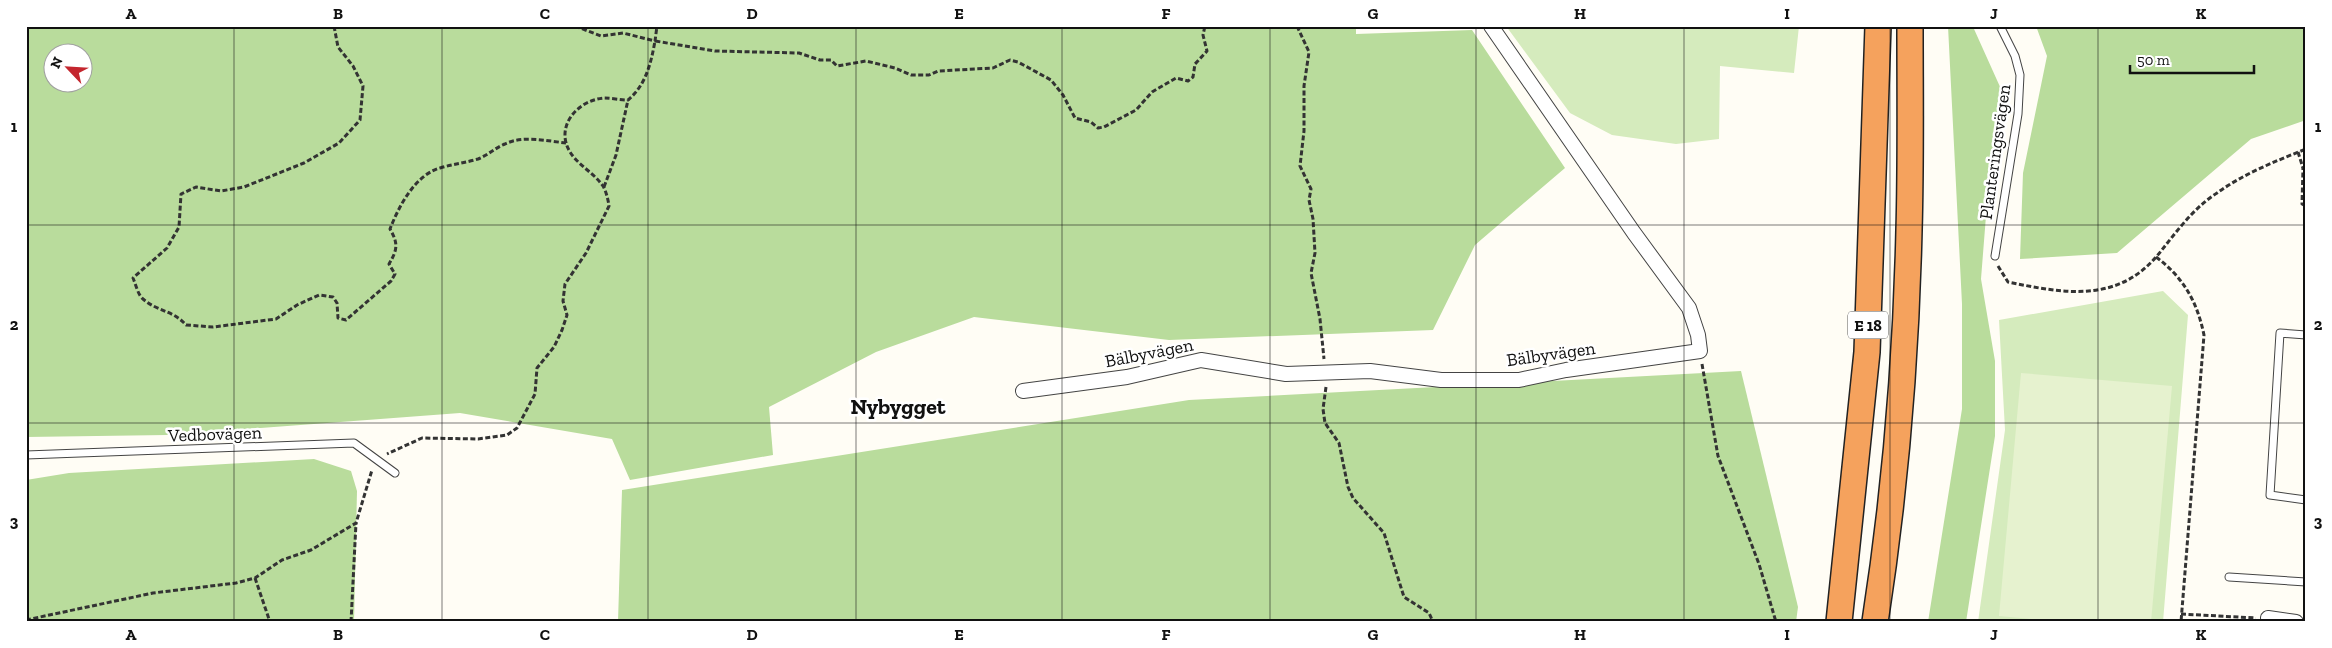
<svg xmlns="http://www.w3.org/2000/svg" width="2332" height="648" font-family="'Zilla Slab',serif">
	<rect width="100%" height="100%" fill="#fffdf5"/>
	<g fill="#d5ebbd">
		<polygon points="1506,26 1799,26 1794,73 1720,66 1719,139 1676,144 1612,135 1570,113"/>
		<polygon points="2163,291 2188,315 2163,622 1978,622 2005,430 1999,320"/>
	</g>
	<g fill="#b9dc9c" fill-rule="evenodd">
		<path d="M26,26H1356V34L1472,30L1565,168L1475,245L1433,330L1169,340L974,317L876,352L769,407L773,455L630,480L612,439L460,413L167,435L26,437ZM52,52H82V82H52Z"/>
		<polygon points="1948,26 1968,26 1974,29 2001,89 1989,178 1981,279 1995,361 1995,436 1966,622 1928,622 1962,409 1962,304"/>
		<polygon points="2036,26 2306,26 2306,120 2251,139 2117,253 2020,259 2023,173 2047,56"/>
		<polygon points="1741,371 1798,607 1796,622 618,622 622,490 1189,400"/>
		<polygon points="314,459 351,471 357,491 354,622 26,622 26,480 69,473"/>
	</g>
	<polygon fill="#e6f2cf" points="2021,373 2172,386 2151,622 2066,622 1999,616"/>
	<g fill="none" stroke-linecap="round" stroke-linejoin="round">
		<g stroke="#444" stroke-width="9">
			<g id="service">
				<polyline points="1995,256 2018,114 2020,75 2015,56 2000,26"/>
				<polyline points="2306,335 2280,333 2270,495 2306,500"/>
				<polyline points="26,455 354,443 395,473"/>
				<polyline points="2229,577 2306,582"/>
			</g>
		</g>
		<g stroke="#444" stroke-width="16">
			<g id="minor">
				<polyline points="1023,391 1127,377 1201,360 1286,374 1370,371 1441,380 1519,380 1566,370 1700,351 1698,335 1689,308 1634,233 1491,26"/>
				<polyline points="2268,618 2296,622"/>
			</g>
		</g>
		<g stroke="#222" stroke-width="28">
			<g id="motorway">
				<polyline points="1839,622 1867,352 1878,26"/>
				<path d="M1875,622C1895,493 1906,361 1909,230C1911,162 1910,94 1910,26"/>
			</g>
		</g>
		<g stroke="#333" stroke-width="3" stroke-dasharray="5 2.5" stroke-linecap="butt">
			<path d="M334,26L338,47L353,66L363,86L360,120L339,143L304,163L244,187L221,191L196,187L181,194L179,227L167,248L133,278C136,285 138,295 143,299C158,312 173,310 186,325L213,327L276,319L297,305L319,295L333,297L337,303L338,318L346,320L391,281L395,274L389,264C398,249 398,243 390,229C399,206 415,175 440,168C453,164 465,163 478,159C488,155 495,148 505,144C523,135 547,141 566,143C572,163 592,170 603,186C606,191 608,199 609,206L586,253L565,284L563,301L567,315L562,330L554,347L537,368L535,394L517,428L507,435L478,439L422,438L387,454"/>
			<polyline points="575,26 601,36 623,33 655,41 657,26"/>
			<polyline points="1297,26 1309,52 1304,86 1304,131 1300,166 1311,189 1309,200 1313,219 1315,253 1311,273 1320,319 1324,359"/>
			<path d="M566,143C560,120 581,100 604,98C611,98 620,100 628,100C646,85 651,63 655,41L715,51L799,53L820,60H831L837,66L866,61L895,68L911,75H929L938,71L993,68L1010,60L1018,62L1051,80L1063,95L1075,118L1091,122L1098,128L1104,127L1136,110L1152,92L1176,78L1188,81L1193,77L1195,64L1207,51L1203,35L1205,26"/>
			<polyline points="2298,152 2303,168"/>
			<polyline points="2306,168 2303,168 2302,204 2306,206"/>
			<polyline points="604,187 616,155 628,100"/>
			<path d="M2156,257C2183,277 2197,301 2204,335L2181,622"/>
			<path d="M1998,266L2008,282C2062,293 2116,304 2157,256C2175,234 2192,209 2217,193C2243,174 2276,161 2306,149"/>
			<polyline points="1702,364 1718,456 1759,564 1776,622"/>
			<polyline points="1326,387 1323,409 1325,423 1339,443 1348,487 1353,498 1384,533 1404,597 1429,613 1433,622"/>
			<polyline points="255,578 270,622"/>
			<polyline points="2181,614 2256,618"/>
			<polyline points="26,620 153,593 236,583 255,578 282,560 311,550 356,523 372,470"/>
			<polyline points="351,622 356,523"/>
		</g>
		<use href="#service" stroke="#fff" stroke-width="7"/>
		<use href="#minor" stroke="#fff" stroke-width="14"/>
		<use href="#motorway" stroke="#f5a25d" stroke-width="25"/>
	</g>
	<path fill="none" stroke="#111" stroke-width="1" stroke-opacity="0.55" d="M234,26V622M442,26V622M648,26V622M856,26V622M1062,26V622M1270,26V622M1476,26V622M1684,26V622M1890,26V622M2098,26V622M26,225H2306M26,423H2306"/>
	<g text-anchor="middle" stroke-width="5" stroke-linejoin="round" paint-order="stroke">
		<rect fill="#fff" stroke="#585858" stroke-width="1" x="1848" y="311.5" width="40" height="27" rx="4"/>
		<g font-size="16" font-weight="bold" fill="#111">
			<text x="1868" y="331">E 18</text>
		</g>
		<g font-size="18" fill="#111" stroke="#fff">
			<text transform="translate(1995 152) rotate(-82)" y="6">Planteringsvägen</text>
			<text transform="translate(1149 353) rotate(-11)" y="6">Bälbyvägen</text>
			<text transform="translate(1551 354) rotate(-8)" y="6">Bälbyvägen</text>
			<text transform="translate(215 434) rotate(-2)" y="6">Vedbovägen</text>
		</g>
		<g font-size="22" font-weight="bold" fill="#111" stroke="#fff">
			<text x="898" y="414">Nybygget</text>
		</g>
	</g>
	<rect width="2332" height="648" fill="none" stroke="#ffffff" stroke-width="55"/>
	<g transform="translate(68 68) rotate(295)"><circle r="24" fill="#ffffff" stroke="#a0a0a0"/>
	<path d="M0-4L9 19L0 12L-9 19Z" fill="#c4262e"/>
	<text y="-8" font-size="14" font-weight="bold" text-anchor="middle" fill="#111111">N</text>
	</g>
	<path d="M2130 65v8h124v-8" fill="none" stroke="#111111" stroke-width="2.5"/>
	<text x="2137" y="65" font-size="15" fill="#111111" stroke="#ffffff" stroke-width="4" paint-order="stroke">50 m</text>
	<rect x="28" y="28" width="2276" height="592" fill="none" stroke="#111" stroke-width="2"/>
	<g font-size="16" text-anchor="middle" font-weight="bold" fill="#111">
		<text x="131" y="19">A</text>
		<text x="338" y="19">B</text>
		<text x="545" y="19">C</text>
		<text x="752" y="19">D</text>
		<text x="959" y="19">E</text>
		<text x="1166" y="19">F</text>
		<text x="1373" y="19">G</text>
		<text x="1580" y="19">H</text>
		<text x="1787" y="19">I</text>
		<text x="1994" y="19">J</text>
		<text x="2201" y="19">K</text>
		<text x="14" y="132">1</text>
		<text x="2318" y="132">1</text>
		<text x="14" y="330">2</text>
		<text x="2318" y="330">2</text>
		<text x="14" y="527">3</text>
		<text x="2318" y="527">3</text>
		<text x="131" y="640">A</text>
		<text x="338" y="640">B</text>
		<text x="545" y="640">C</text>
		<text x="752" y="640">D</text>
		<text x="959" y="640">E</text>
		<text x="1166" y="640">F</text>
		<text x="1373" y="640">G</text>
		<text x="1580" y="640">H</text>
		<text x="1787" y="640">I</text>
		<text x="1994" y="640">J</text>
		<text x="2201" y="640">K</text>
	</g>
</svg>
